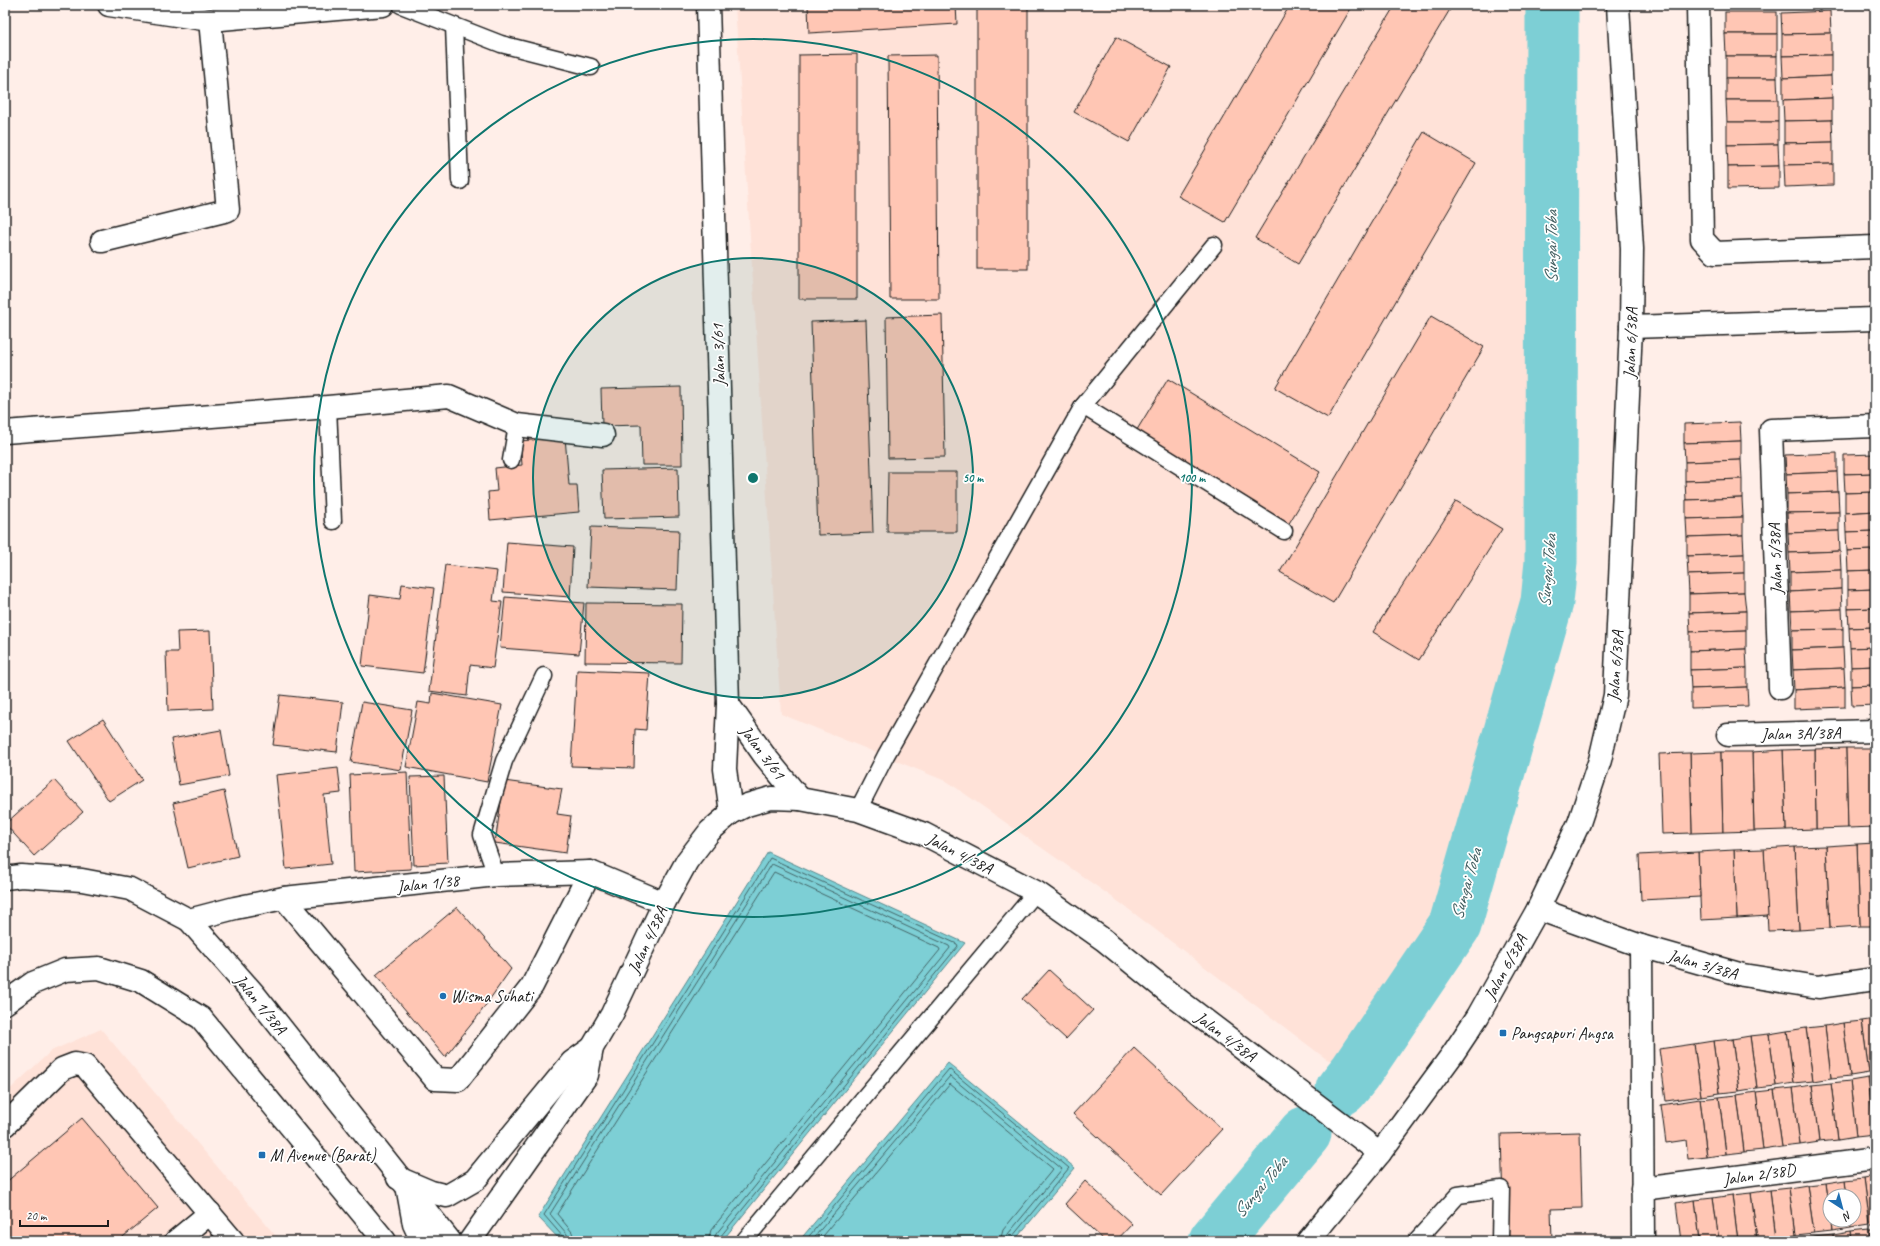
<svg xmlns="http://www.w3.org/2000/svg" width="1880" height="1246" font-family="Caveat,sans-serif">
	<rect width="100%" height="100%" fill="#ffeee8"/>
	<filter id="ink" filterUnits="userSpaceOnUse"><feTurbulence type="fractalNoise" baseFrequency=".025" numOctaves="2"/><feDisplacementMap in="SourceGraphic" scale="8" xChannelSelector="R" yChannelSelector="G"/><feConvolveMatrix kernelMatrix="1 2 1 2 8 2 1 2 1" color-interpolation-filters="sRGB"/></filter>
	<g filter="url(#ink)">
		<g fill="#ffe2d8">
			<polygon points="735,5 1529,5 1538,600 1453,923 1353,1072 1325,1058 1119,902 948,782 781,714"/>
			<polygon points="101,1029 280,1241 5,1241 5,1094 51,1051"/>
		</g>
		<g fill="#7dcfd5" stroke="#56878b">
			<polygon points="768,852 965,943 722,1241 561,1241 538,1217"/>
			<polygon points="948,1063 1075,1168 1014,1241 799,1241"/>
		</g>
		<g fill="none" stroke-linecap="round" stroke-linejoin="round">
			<g stroke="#436466" stroke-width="1">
				<polyline points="563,1241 563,1237 544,1215 770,858 957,944 958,946 720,1237 719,1241"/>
				<polyline points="568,1241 567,1234 550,1214 772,864 949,946 950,948 716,1234 714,1241"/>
				<polyline points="574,1241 572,1232 557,1214 774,872 939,948 940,950 711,1230 708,1241"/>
				<polyline points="805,1241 949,1069 1069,1168 1012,1237 1011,1241"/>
				<polyline points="811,1241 950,1076 1062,1169 1008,1234 1006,1241"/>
				<polyline points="819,1241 950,1084 1053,1169 1003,1230 1000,1241"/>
			</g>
			<g stroke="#7dcfd5" stroke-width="53">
				<polyline points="1342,1089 1355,1073 1455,925 1547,602 1551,562 1552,5"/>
				<polyline points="1215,1241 1305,1133"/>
			</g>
		</g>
		<g fill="#ffc6b4" stroke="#1c1c1c">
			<polygon points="808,5 956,5 957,24 809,33"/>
			<rect x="977" y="5" width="51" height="264"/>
			<polygon points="1290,5 1353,5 1225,222 1178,196"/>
			<polygon points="1395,5 1449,5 1452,6 1298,264 1255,238"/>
			<polygon points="1830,11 1831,33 1782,34 1781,13"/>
			<rect x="1725" y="12" width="52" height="22"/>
			<polygon points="1831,33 1831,55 1782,56 1782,34"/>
			<polygon points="1725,34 1777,34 1777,56 1726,56"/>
			<polygon points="1116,37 1171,67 1129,142 1074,112"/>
			<polygon points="857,54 857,299 799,299 799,55"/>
			<polygon points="937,55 939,299 890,299 888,56"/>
			<polygon points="1831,55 1831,76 1783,78 1782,56"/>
			<rect x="1726" y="56" width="51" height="22"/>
			<polygon points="1831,76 1832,98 1783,100 1783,78"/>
			<polygon points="1726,78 1777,78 1778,100 1726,100"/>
			<polygon points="1832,98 1832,120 1784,121 1783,100"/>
			<polygon points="1726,100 1778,100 1778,122 1727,122"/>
			<polygon points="1832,120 1833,142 1784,143 1784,121"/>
			<polygon points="1727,122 1778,122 1778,144 1727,145"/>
			<polygon points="1424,132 1476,163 1328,418 1275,388"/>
			<polygon points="1833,142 1833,164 1784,165 1784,143"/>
			<polygon points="1778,144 1779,166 1728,167 1727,145"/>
			<polygon points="1833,164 1833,185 1785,187 1784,165"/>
			<polygon points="1779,166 1779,188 1728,189 1728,167"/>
			<polygon points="942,315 945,457 888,458 886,317"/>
			<polygon points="1431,316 1484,347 1333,603 1280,572"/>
			<polygon points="866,320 873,533 818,535 811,322"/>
			<polygon points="1168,379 1320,472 1288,525 1135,433"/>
			<polygon points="681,387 682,465 642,465 641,425 602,426 601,389"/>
			<polygon points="1740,422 1741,441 1684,443 1684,424"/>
			<polygon points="565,437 569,485 577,485 579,512 490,520 488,492 497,491 495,468 522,465 520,441"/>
			<polygon points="1741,441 1741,460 1685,462 1684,443"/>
			<polygon points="1837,453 1837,472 1786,474 1785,455"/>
			<polygon points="1875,454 1875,473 1844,474 1844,455"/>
			<polygon points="1741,460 1742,479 1685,481 1685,462"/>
			<polygon points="678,468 679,517 604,519 602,470"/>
			<polygon points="888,472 957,472 957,532 887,532"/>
			<polygon points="1837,472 1838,492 1787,494 1786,474"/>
			<polygon points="1875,473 1875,492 1845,493 1844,474"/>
			<polygon points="1742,479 1742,498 1686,500 1685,481"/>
			<polygon points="1838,492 1839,512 1787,513 1787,494"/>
			<polygon points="1875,492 1875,511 1845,513 1845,493"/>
			<polygon points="1742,498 1743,517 1686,519 1686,500"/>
			<polygon points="1456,501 1502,529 1419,660 1373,632"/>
			<polygon points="1875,511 1875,531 1846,532 1845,513"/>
			<polygon points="1839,512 1839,531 1788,533 1787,513"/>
			<polygon points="1743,517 1743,535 1687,537 1686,519"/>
			<polygon points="591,527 679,530 677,590 588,587"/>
			<polygon points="1839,531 1840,551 1789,553 1788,533"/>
			<polygon points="1875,531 1875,550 1847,551 1846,532"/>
			<polygon points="1743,535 1744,554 1687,556 1687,537"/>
			<polygon points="507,542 573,547 570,597 503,592"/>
			<polygon points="1875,550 1875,570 1848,571 1847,551"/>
			<polygon points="1840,551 1841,570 1790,572 1789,553"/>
			<polygon points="1744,554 1744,573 1688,575 1687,556"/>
			<polygon points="445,565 497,571 493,601 502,602 493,668 470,665 467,696 429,691"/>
			<polygon points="1841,570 1841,589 1790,592 1790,572"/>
			<polygon points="1875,570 1875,589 1848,590 1848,571"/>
			<polygon points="1744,573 1744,592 1689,594 1688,575"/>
			<polygon points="402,584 434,588 423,673 362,666 370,595 400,599"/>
			<polygon points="1841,589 1842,609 1791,611 1790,592"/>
			<polygon points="1875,589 1875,608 1848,609 1848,590"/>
			<polygon points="1744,592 1746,611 1689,613 1689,594"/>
			<polygon points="505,597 584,603 579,654 500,648"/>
			<polygon points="586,603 682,604 681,663 585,662"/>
			<polygon points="1875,608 1875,627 1849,628 1848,609"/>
			<polygon points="1842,609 1843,629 1792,630 1791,611"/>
			<polygon points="1746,611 1746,630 1690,632 1689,613"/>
			<polygon points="1875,627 1875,647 1850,648 1849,628"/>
			<polygon points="1843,629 1843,648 1792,650 1792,630"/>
			<polygon points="1746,630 1746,649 1690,651 1690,632"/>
			<polygon points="210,631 213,709 168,711 166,652 178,652 177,632"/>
			<polygon points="1875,647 1875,666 1851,667 1850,648"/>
			<polygon points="1843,648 1844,668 1793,670 1792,650"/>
			<polygon points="1746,649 1747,668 1690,670 1690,651"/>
			<polygon points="1875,666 1875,685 1851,686 1851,667"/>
			<polygon points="1747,668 1747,687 1691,689 1690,670"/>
			<polygon points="1844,668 1845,687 1794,690 1793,670"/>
			<polygon points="577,670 650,673 646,730 635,729 634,768 571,766"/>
			<polygon points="1875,685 1875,705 1852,706 1851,686"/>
			<polygon points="1747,687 1748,706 1691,708 1691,689"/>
			<polygon points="1845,687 1845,707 1794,709 1794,690"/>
			<polygon points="432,693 502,705 487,782 406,767 418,702 431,704"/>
			<polygon points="280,695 343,702 337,752 273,745"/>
			<polygon points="362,702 412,710 401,770 351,762"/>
			<polygon points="103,719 142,780 109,801 69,741"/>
			<polygon points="221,730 229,776 179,785 171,739"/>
			<polygon points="1846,748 1848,828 1816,829 1815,749"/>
			<polygon points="1846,748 1875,748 1875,827 1848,828"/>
			<polygon points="1815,749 1816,829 1786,830 1783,750"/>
			<polygon points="1783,750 1786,830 1754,831 1752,752"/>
			<polygon points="1721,752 1723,832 1692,833 1690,753"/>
			<polygon points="1721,752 1752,752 1754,831 1723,832"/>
			<polygon points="1690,753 1692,833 1662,834 1659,754"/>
			<polygon points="338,768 341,793 324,795 331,864 286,869 276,775"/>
			<polygon points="407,772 411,869 354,872 350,775"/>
			<polygon points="444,776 448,863 414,865 410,777"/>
			<polygon points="54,780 83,812 34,856 5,824"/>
			<polygon points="504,781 562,789 557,814 571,816 566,853 495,843"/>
			<polygon points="224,791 238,856 188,868 173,803"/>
			<polygon points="1875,843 1875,926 1860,926 1857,844"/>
			<polygon points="1857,844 1860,926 1830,928 1826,846"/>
			<polygon points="1826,846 1830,928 1799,930 1795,847"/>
			<polygon points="1795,847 1799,930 1768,931 1764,849"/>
			<polygon points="1764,849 1768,916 1737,918 1734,850"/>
			<polygon points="1734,850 1737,918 1701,920 1698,852"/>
			<polygon points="1698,852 1700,897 1641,900 1639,855"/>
			<polygon points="457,907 511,969 478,1016 445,1057 376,975"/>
			<polygon points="1049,970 1093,1010 1066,1039 1022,999"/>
			<polygon points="1875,1019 1875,1072 1869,1073 1862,1021"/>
			<polygon points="1862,1021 1869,1073 1850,1076 1843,1023"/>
			<polygon points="1843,1023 1850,1076 1831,1078 1825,1026"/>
			<polygon points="1825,1026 1831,1078 1813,1081 1806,1028"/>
			<polygon points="1806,1028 1813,1081 1794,1083 1787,1031"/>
			<polygon points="1787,1031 1794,1083 1776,1086 1769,1034"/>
			<polygon points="1769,1034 1776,1086 1757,1088 1750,1036"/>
			<polygon points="1750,1036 1757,1088 1739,1091 1732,1039"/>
			<polygon points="1732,1039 1739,1091 1720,1093 1713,1041"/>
			<polygon points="1713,1041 1720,1093 1701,1096 1694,1044"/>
			<polygon points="1694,1044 1701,1096 1666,1101 1659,1049"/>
			<polygon points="1134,1048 1222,1129 1161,1195 1073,1114"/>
			<polygon points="1875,1077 1875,1135 1868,1078"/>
			<polygon points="1868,1078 1875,1135 1856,1137 1850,1081"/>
			<polygon points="1850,1081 1856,1137 1838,1140 1831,1083"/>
			<polygon points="1831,1083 1838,1140 1819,1142 1812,1085"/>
			<polygon points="1812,1085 1819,1142 1800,1145 1793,1088"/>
			<polygon points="1793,1088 1800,1145 1782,1147 1774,1090"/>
			<polygon points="1774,1090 1782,1147 1763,1150 1756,1092"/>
			<polygon points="1756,1092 1763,1150 1744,1152 1737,1095"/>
			<polygon points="1737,1095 1744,1152 1726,1154 1719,1097"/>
			<polygon points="1719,1097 1726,1154 1707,1157 1700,1099"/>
			<polygon points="1700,1099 1707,1157 1688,1159 1686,1140 1666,1143 1661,1105"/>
			<polygon points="82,1118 158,1208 118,1241 5,1241 5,1183"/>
			<polygon points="1580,1132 1582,1208 1551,1209 1552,1241 1504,1241 1501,1134"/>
			<polygon points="1875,1176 1875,1225 1870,1225 1864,1178"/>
			<polygon points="1864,1178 1870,1225 1851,1228 1850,1220 1854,1220 1854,1196 1847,1196 1845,1180"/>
			<polygon points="1845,1180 1847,1196 1830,1196 1830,1212 1826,1183"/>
			<polygon points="1085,1181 1132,1224 1116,1241 1105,1241 1065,1204"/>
			<polygon points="1826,1183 1832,1231 1814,1233 1807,1185"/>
			<polygon points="1807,1185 1814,1233 1795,1235 1789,1188"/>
			<polygon points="1789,1188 1795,1235 1776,1238 1770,1190"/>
			<polygon points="1770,1190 1776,1238 1757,1241 1751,1193"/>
			<polygon points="1751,1193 1757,1241 1738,1241 1732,1195"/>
			<polygon points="1732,1195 1738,1241 1719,1241 1713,1198"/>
			<polygon points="1713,1198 1719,1241 1700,1241 1695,1200"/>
			<polygon points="1695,1200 1700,1241 1681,1241 1676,1203"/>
			<polygon points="1831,1220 1850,1220 1851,1228 1832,1231"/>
			<polygon points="1870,1230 1875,1230 1875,1241 1871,1241"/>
			<polygon points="1870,1230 1871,1241 1852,1241 1851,1232"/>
			<polygon points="1851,1232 1852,1241 1833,1241 1833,1235"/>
			<polygon points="1833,1235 1833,1241 1814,1241 1814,1237"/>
			<polygon points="1814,1237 1814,1241 1795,1241 1795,1240"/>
		</g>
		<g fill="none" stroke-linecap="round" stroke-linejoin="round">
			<g stroke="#1c1c1c" stroke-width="19">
				<g id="service">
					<polyline points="401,5 501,44 591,67"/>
					<polyline points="454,26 460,181"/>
					<polyline points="1083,406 1284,531"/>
					<polyline points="328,407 333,521"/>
					<polyline points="511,460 517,425"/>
					<polyline points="858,810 886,755 1083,406 1214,245"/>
					<polyline points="496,875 482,835 504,761 544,676"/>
					<polyline points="744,1241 1036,892"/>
					<polyline points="1416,1241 1458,1195 1501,1189 1500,1241"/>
				</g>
			</g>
			<g stroke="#1c1c1c" stroke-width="25">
				<g id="minor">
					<polyline points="109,5 210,20 383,5"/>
					<polyline points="708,5 728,704 725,769 731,813"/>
					<polyline points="1698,5 1702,239 1715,253 1875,247"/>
					<polyline points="102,241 228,210 210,20"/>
					<polyline points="1631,327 1875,319"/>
					<polyline points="5,432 328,407 449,396 517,425 603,435"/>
					<polyline points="1780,688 1771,430 1875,426"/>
					<polyline points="728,704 764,755 800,799"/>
					<polyline points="1728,735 1875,731"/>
					<polyline points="284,898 435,1079 458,1080 532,986 590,872"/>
					<polyline points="1538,909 1641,946 1743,975 1818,987 1875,979"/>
					<polyline points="189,920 235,908 284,898 496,875 590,872 664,903"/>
					<polyline points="1641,946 1643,1241"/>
					<polyline points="5,1125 62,1069 75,1064 85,1066 233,1241"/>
					<polyline points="398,1178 431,1192 447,1196 475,1180 572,1062 592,1048"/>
					<polyline points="1642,1189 1875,1159"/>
					<polyline points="176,1241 210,1213"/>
					<polyline points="470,1241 587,1075 592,1048 612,1014 664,903 687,861 710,831 731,813 747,805 771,798 800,799 858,810 924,834 1036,892 1104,940 1168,992 1380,1153"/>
				</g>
			</g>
			<g stroke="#1c1c1c" stroke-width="25">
				<polyline id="tertiary" points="1308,1241 1380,1153 1452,1055 1478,1016 1538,909 1579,823 1600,760 1615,695 1631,327 1632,249 1618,5"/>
			</g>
			<g stroke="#1c1c1c" stroke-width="25">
				<g id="secondary">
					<polyline points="5,878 21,876 82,880 130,889 189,920 255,995 450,1241"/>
					<polyline points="5,1003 33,983 65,970 99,968 141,981 201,1018 385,1241"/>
					<polyline points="408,1191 414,1224 422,1241"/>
				</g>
			</g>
			<use href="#service" stroke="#fff" stroke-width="16"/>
			<use href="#minor" stroke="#fff" stroke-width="22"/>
			<use href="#tertiary" stroke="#fff" stroke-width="22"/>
			<use href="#secondary" stroke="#fff" stroke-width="22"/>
		</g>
	</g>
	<circle cx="753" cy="478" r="220" fill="#0f766e" fill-opacity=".12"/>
	<g fill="none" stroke="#0f766e" stroke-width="2">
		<circle cx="753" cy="478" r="220"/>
		<circle cx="753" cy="478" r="439"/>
	</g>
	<g fill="#1f6fb2" stroke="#fff" stroke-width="1.5">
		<circle cx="443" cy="996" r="4"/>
		<rect x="1499" y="1029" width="8" height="8" rx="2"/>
		<rect x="258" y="1151" width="8" height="8" rx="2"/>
	</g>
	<g text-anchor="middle" stroke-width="3.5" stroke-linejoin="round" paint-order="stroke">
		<g font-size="17" fill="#1c1c1c" stroke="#fff">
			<text transform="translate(1630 343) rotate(-88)" y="6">Jalan 6/38A</text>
			<text transform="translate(718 355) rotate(-92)" y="6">Jalan 3/61</text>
			<text transform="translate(1775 559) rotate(-92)" y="6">Jalan 5/38A</text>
			<text transform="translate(1615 666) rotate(-86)" y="6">Jalan 6/38A</text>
			<text transform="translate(1801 733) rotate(-1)" y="6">Jalan 3A/38A</text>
			<text transform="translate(763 752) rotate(53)" y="6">Jalan 3/61</text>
			<text transform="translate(960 853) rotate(27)" y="6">Jalan 4/38A</text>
			<text transform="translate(428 883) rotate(-6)" y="6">Jalan 1/38</text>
			<text transform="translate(647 940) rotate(-65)" y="6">Jalan 4/38A</text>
			<text transform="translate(1703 964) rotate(16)" y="6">Jalan 3/38A</text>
			<text transform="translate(1505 967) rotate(-61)" y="6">Jalan 6/38A</text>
			<text transform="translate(261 1004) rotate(51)" y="6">Jalan 1/38A</text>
			<text transform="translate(1226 1036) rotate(37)" y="6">Jalan 4/38A</text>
			<text transform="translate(1759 1174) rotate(-8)" y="6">Jalan 2/38D</text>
		</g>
		<g font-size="17" fill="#1c1c1c" stroke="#fff" text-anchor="start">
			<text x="451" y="1002">Wisma Suhati</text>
			<text x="1511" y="1039">Pangsapuri Angsa</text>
			<text x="270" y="1161">M Avenue (Barat)</text>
		</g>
		<g font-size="18" font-style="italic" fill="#3e5b5d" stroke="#fff">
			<text transform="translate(1551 247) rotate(-90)" y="6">Sungai Toba</text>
			<text transform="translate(1547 571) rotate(-85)" y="6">Sungai Toba</text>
			<text transform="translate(1466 884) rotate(-74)" y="6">Sungai Toba</text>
			<text transform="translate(1260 1187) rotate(-50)" y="6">Sungai Toba</text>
		</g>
	</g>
	<circle cx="753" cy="478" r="6" fill="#0f766e" stroke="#fff" stroke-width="2"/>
	<g font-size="12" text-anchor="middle" font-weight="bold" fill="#0f766e" stroke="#fff" stroke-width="3.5" stroke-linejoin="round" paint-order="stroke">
		<text x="973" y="482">50 m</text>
		<text x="1192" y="482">100 m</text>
	</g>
	<rect width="1880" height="1246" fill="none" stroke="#fff" stroke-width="20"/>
	<rect x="10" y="10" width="1860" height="1226" fill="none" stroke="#1c1c1c" stroke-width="1.5" filter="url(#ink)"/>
	<g transform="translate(1842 1208) rotate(144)"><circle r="19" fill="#ffffff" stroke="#a4a4a4"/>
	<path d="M0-3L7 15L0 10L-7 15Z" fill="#1f6fb2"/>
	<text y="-6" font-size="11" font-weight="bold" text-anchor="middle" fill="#1c1c1c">N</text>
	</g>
	<path d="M20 1220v6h88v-6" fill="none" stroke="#1c1c1c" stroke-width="2"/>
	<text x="26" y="1220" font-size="12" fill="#1c1c1c" stroke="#ffffff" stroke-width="3" paint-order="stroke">20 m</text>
</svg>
